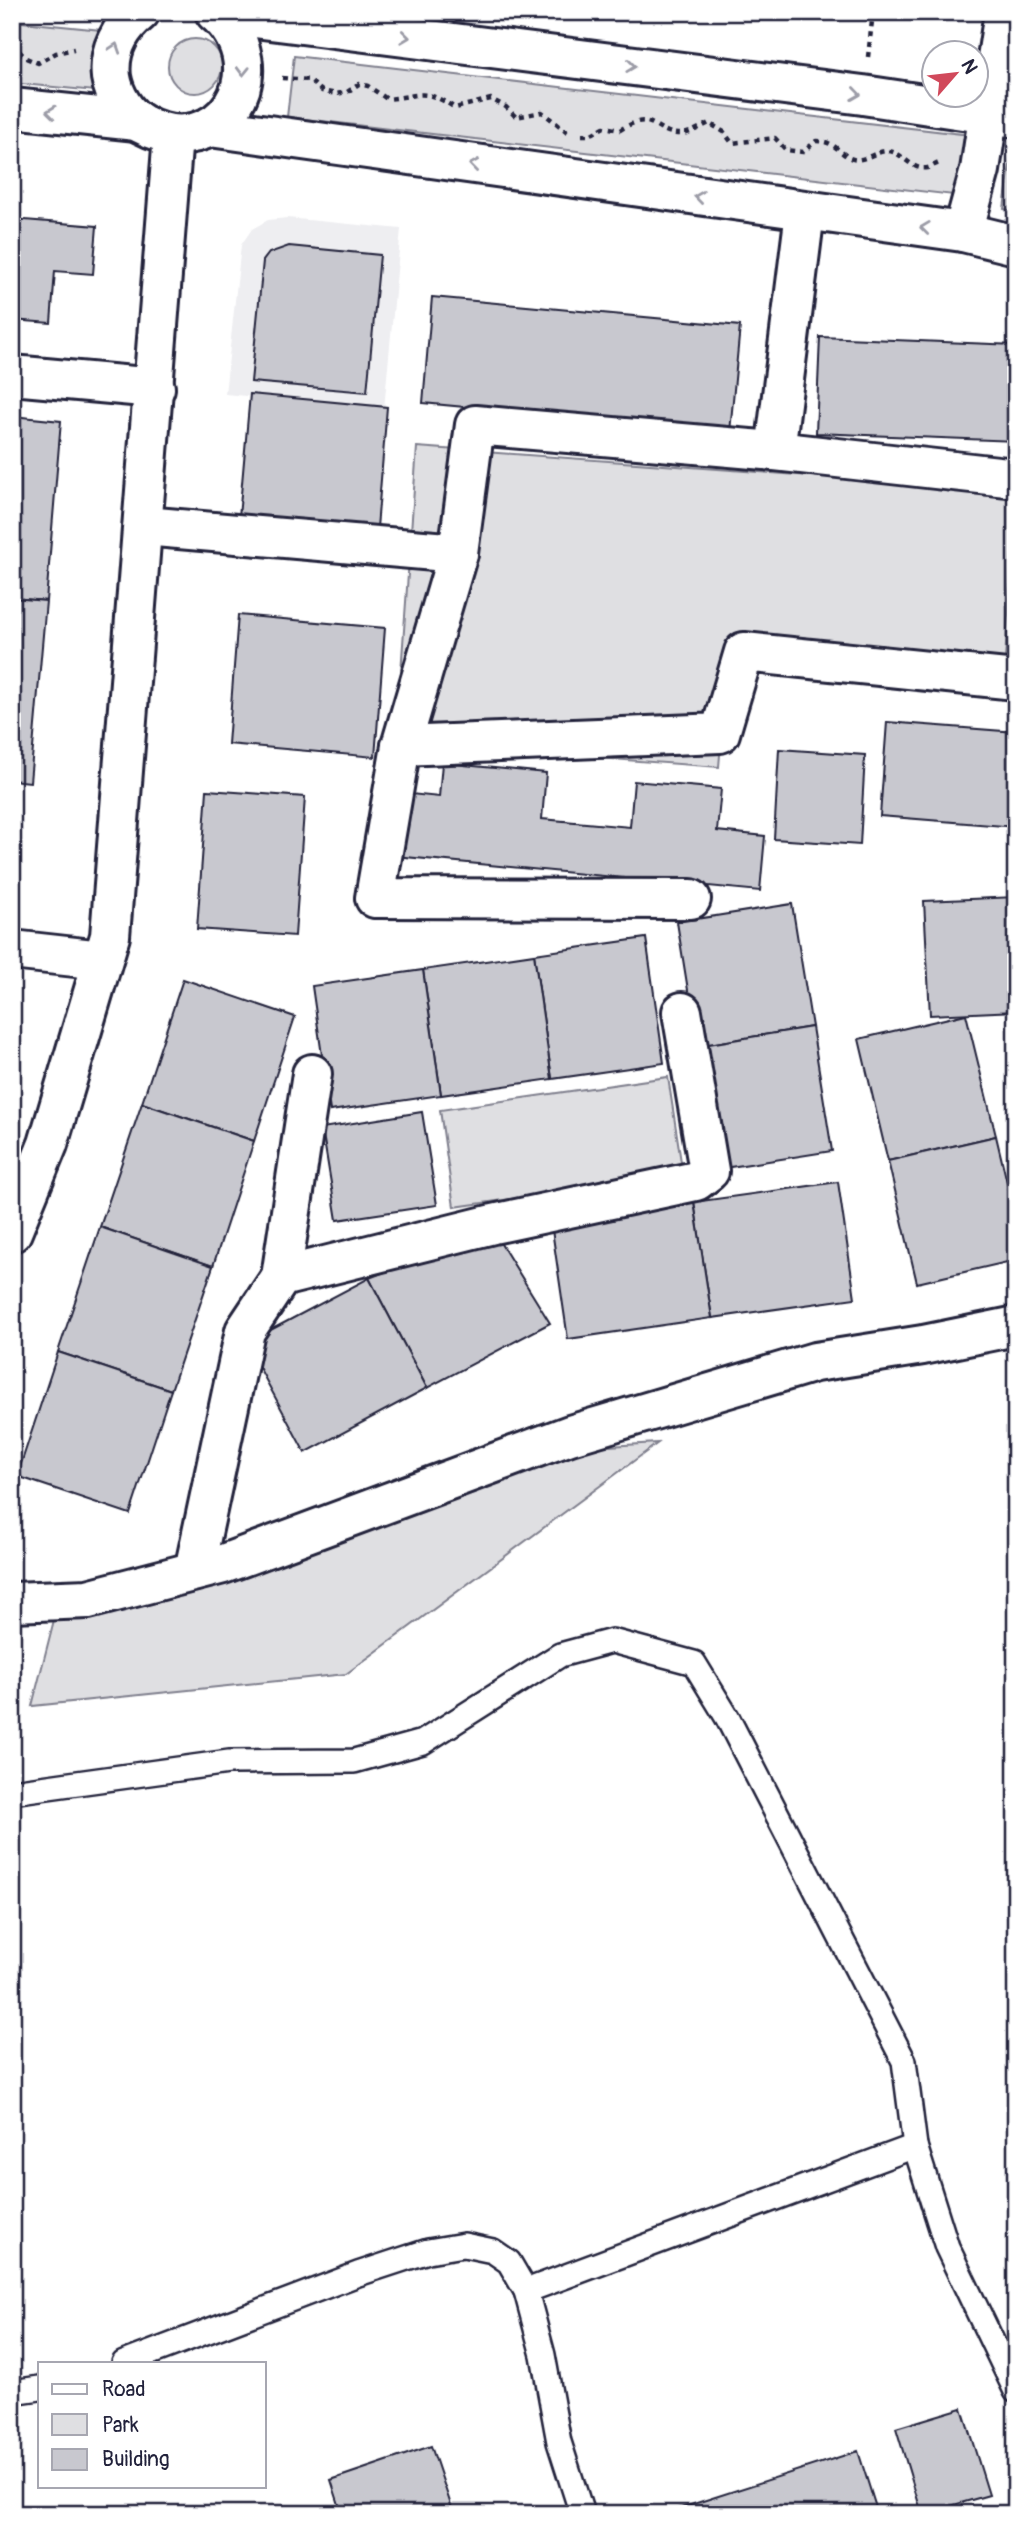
<svg xmlns="http://www.w3.org/2000/svg" width="1028" height="2526" font-family="Pangolin,sans-serif">
	<rect width="100%" height="100%" fill="#fff"/>
	<filter id="ink" filterUnits="userSpaceOnUse"><feTurbulence type="fractalNoise" baseFrequency=".0143" numOctaves="2"/><feDisplacementMap in="SourceGraphic" scale="14" xChannelSelector="R" yChannelSelector="G"/><feConvolveMatrix kernelMatrix="1 2 1 2 8 2 1 2 1" color-interpolation-filters="sRGB"/></filter>
	<g filter="url(#ink)">
		<polygon fill="#eeeef1" points="287,218 401,229 384,409 225,394 241,245 252,229 268,220"/>
		<g fill="#dfdfe2" stroke="#80808e" stroke-width="2">
			<polygon points="12,21 111,31 106,92 12,83"/>
			<circle cx="195" cy="66" r="27"/>
			<polygon points="294,56 970,135 962,196 287,117"/>
			<polygon points="1012,150 1016,151 1016,212 1004,209"/>
			<polygon points="417,447 1016,491 1003,691 727,670 719,767 396,743"/>
			<polygon points="668,1077 683,1175 454,1207 440,1110"/>
			<polygon points="658,1443 346,1674 32,1706 55,1616 576,1448"/>
		</g>
		<g fill="#c8c8cf" stroke="#22223b" stroke-width="2">
			<polygon points="12,219 97,226 93,274 55,271 51,323 12,320"/>
			<polygon points="289,246 380,255 367,392 251,382 263,261 269,253"/>
			<polygon points="432,297 740,326 730,432 423,403"/>
			<polygon points="820,337 1016,345 1016,441 816,433"/>
			<polygon points="250,394 387,407 376,540 238,528"/>
			<polygon points="12,416 61,421 46,601 12,598"/>
			<polygon points="12,598 46,601 30,782 12,780"/>
			<polygon points="238,615 385,628 375,757 228,744"/>
			<polygon points="887,722 1016,732 1016,827 880,816"/>
			<polygon points="779,749 865,755 860,845 774,839"/>
			<polygon points="442,763 546,773 542,819 630,827 634,781 721,789 717,831 765,836 760,891 395,856 401,793 439,797"/>
			<polygon points="207,790 305,797 295,936 197,929"/>
			<polygon points="1016,897 1016,1011 930,1015 924,901"/>
			<polygon points="792,904 812,1027 697,1046 677,922"/>
			<polygon points="646,938 664,1063 552,1079 534,954"/>
			<polygon points="534,954 552,1079 441,1095 423,970"/>
			<polygon points="423,970 441,1095 330,1111 312,986"/>
			<polygon points="183,979 295,1017 254,1141 142,1103"/>
			<polygon points="966,1014 996,1136 888,1161 859,1039"/>
			<polygon points="812,1027 832,1151 717,1169 697,1046"/>
			<polygon points="142,1103 254,1141 213,1266 100,1227"/>
			<polygon points="422,1112 437,1205 337,1220 322,1128"/>
			<polygon points="996,1136 1016,1220 1016,1260 917,1283 888,1161"/>
			<polygon points="838,1182 855,1298 712,1318 694,1202"/>
			<polygon points="694,1202 712,1318 568,1339 551,1223"/>
			<polygon points="100,1227 213,1266 171,1390 58,1352"/>
			<polygon points="493,1231 550,1323 427,1388 369,1278"/>
			<polygon points="369,1278 427,1388 305,1453 246,1343"/>
			<polygon points="58,1352 171,1390 130,1514 17,1476"/>
			<polygon points="962,2408 989,2495 922,2514 896,2428"/>
			<polygon points="431,2446 454,2514 342,2514 331,2480"/>
			<polygon points="858,2451 878,2514 679,2514 678,2509"/>
		</g>
		<g fill="none" stroke-linecap="round" stroke-linejoin="round">
			<g stroke="#22223b" stroke-width="28">
				<g id="lane">
					<polyline points="12,1792 229,1762 354,1761 423,1742 560,1655 612,1641 694,1663 727,1717 904,2061 915,2146 947,2247 1016,2391"/>
					<polyline points="526,2291 915,2146"/>
					<polyline points="124,2363 358,2274 428,2251 464,2245 493,2251 509,2262 526,2291 543,2355 559,2442 582,2514"/>
					<polyline points="12,2392 40,2388"/>
				</g>
			</g>
			<g stroke="#22223b" stroke-width="44">
				<g id="street">
					<polyline points="963,232 980,170 1004,12"/>
					<polyline points="12,375 155,388"/>
					<polyline points="775,451 805,212"/>
					<polyline points="1016,478 775,451 475,425 458,553 401,746 720,733 744,652 1016,680"/>
					<polyline points="144,526 458,553"/>
					<polyline points="401,746 375,898 691,899"/>
					<polyline points="12,950 102,960"/>
					<polyline points="12,1232 48,1144 110,936 173,135"/>
					<polyline points="281,1277 312,1074"/>
					<polyline points="194,1571 245,1331 281,1277 493,1224 696,1181 709,1171 682,1012"/>
					<polyline points="12,1602 88,1599 223,1564 570,1435 815,1362 923,1345 1016,1326"/>
				</g>
			</g>
			<g stroke="#22223b" stroke-width="44">
				<g id="secondary">
					<path d="M140,12C120,28 108,51 111,77C114,96 126,115 142,124C220,166 281,70 215,12"/>
					<polyline points="216,13 863,95 1016,118"/>
					<polyline points="12,108 137,121"/>
					<polyline points="210,127 963,232 1016,245"/>
				</g>
			</g>
			<g stroke="#22223b" stroke-width="4.5" stroke-dasharray="5 5" stroke-linecap="butt">
				<polyline points="12,44 26,58 38,63 56,53 74,49"/>
				<polyline points="868,57 873,12"/>
				<path d="M282,78L309,80L322,91L336,94L347,92L359,84L368,86L387,99C422,96 423,87 455,108L491,99L506,107L516,117L542,112L570,134"/>
				<path d="M582,135H590L604,127L620,130C655,108 653,135 682,134C691,133 701,127 709,123L724,132L732,143L775,138L786,150L803,152L816,141C834,141 836,150 850,158C862,164 875,151 887,151C903,151 910,171 927,168C932,167 937,163 942,162"/>
			</g>
			<use href="#lane" stroke="#fff" stroke-width="23"/>
			<use href="#street" stroke="#fff" stroke-width="38"/>
			<use href="#secondary" stroke="#fff" stroke-width="38"/>
		</g>
		<defs><path id="oneway-chevron" d="M-2-3.5L2.5 0L-2 3.5" fill="none" stroke-width="1.6" stroke-linecap="round" stroke-linejoin="round" transform="scale(1.75)"/></defs>
		<g stroke="#9c9ca7">
			<use href="#oneway-chevron" transform="translate(405 37) rotate(7)"/>
			<use href="#oneway-chevron" transform="translate(115 48) rotate(-72)"/>
			<use href="#oneway-chevron" transform="translate(631 66) rotate(7)"/>
			<use href="#oneway-chevron" transform="translate(243 71) rotate(91)"/>
			<use href="#oneway-chevron" transform="translate(856 94) rotate(8)"/>
			<use href="#oneway-chevron" transform="translate(51 112) rotate(-174)"/>
			<use href="#oneway-chevron" transform="translate(474 165) rotate(-172)"/>
			<use href="#oneway-chevron" transform="translate(699 197) rotate(-172)"/>
			<use href="#oneway-chevron" transform="translate(925 228) rotate(-173)"/>
		</g>
	</g>
	<rect width="1028" height="2526" fill="none" stroke="#fff" stroke-width="42"/>
	<rect x="21" y="21" width="986" height="2484" fill="none" stroke="#22223b" stroke-width="2.5" filter="url(#ink)"/>
	<rect x="38" y="2362" width="228" height="126" fill="#ffffff" stroke="#a7a7b1" stroke-width="2"/>
	<rect x="52" y="2384" width="35" height="10" fill="#ffffff" stroke="#a7a7b1" stroke-width="2"/>
	<text x="102" y="2396" font-size="21" fill="#22223b">Road</text>
	<rect x="52" y="2414" width="35" height="21" fill="#dfdfe2" stroke="#a7a7b1" stroke-width="2"/>
	<text x="102" y="2432" font-size="21" fill="#22223b">Park</text>
	<rect x="52" y="2449" width="35" height="21" fill="#c8c8cf" stroke="#a7a7b1" stroke-width="2"/>
	<text x="102" y="2466" font-size="21" fill="#22223b">Building</text>
	<g transform="translate(955 74) rotate(62)"><circle r="33" fill="#ffffff" stroke="#a7a7b1" stroke-width="2"/>
	<path d="M0-5L12 26L0 18L-12 26Z" fill="#d1495b"/>
	<text y="-10" font-size="19" font-weight="bold" text-anchor="middle" fill="#22223b">N</text>
	</g>
</svg>
